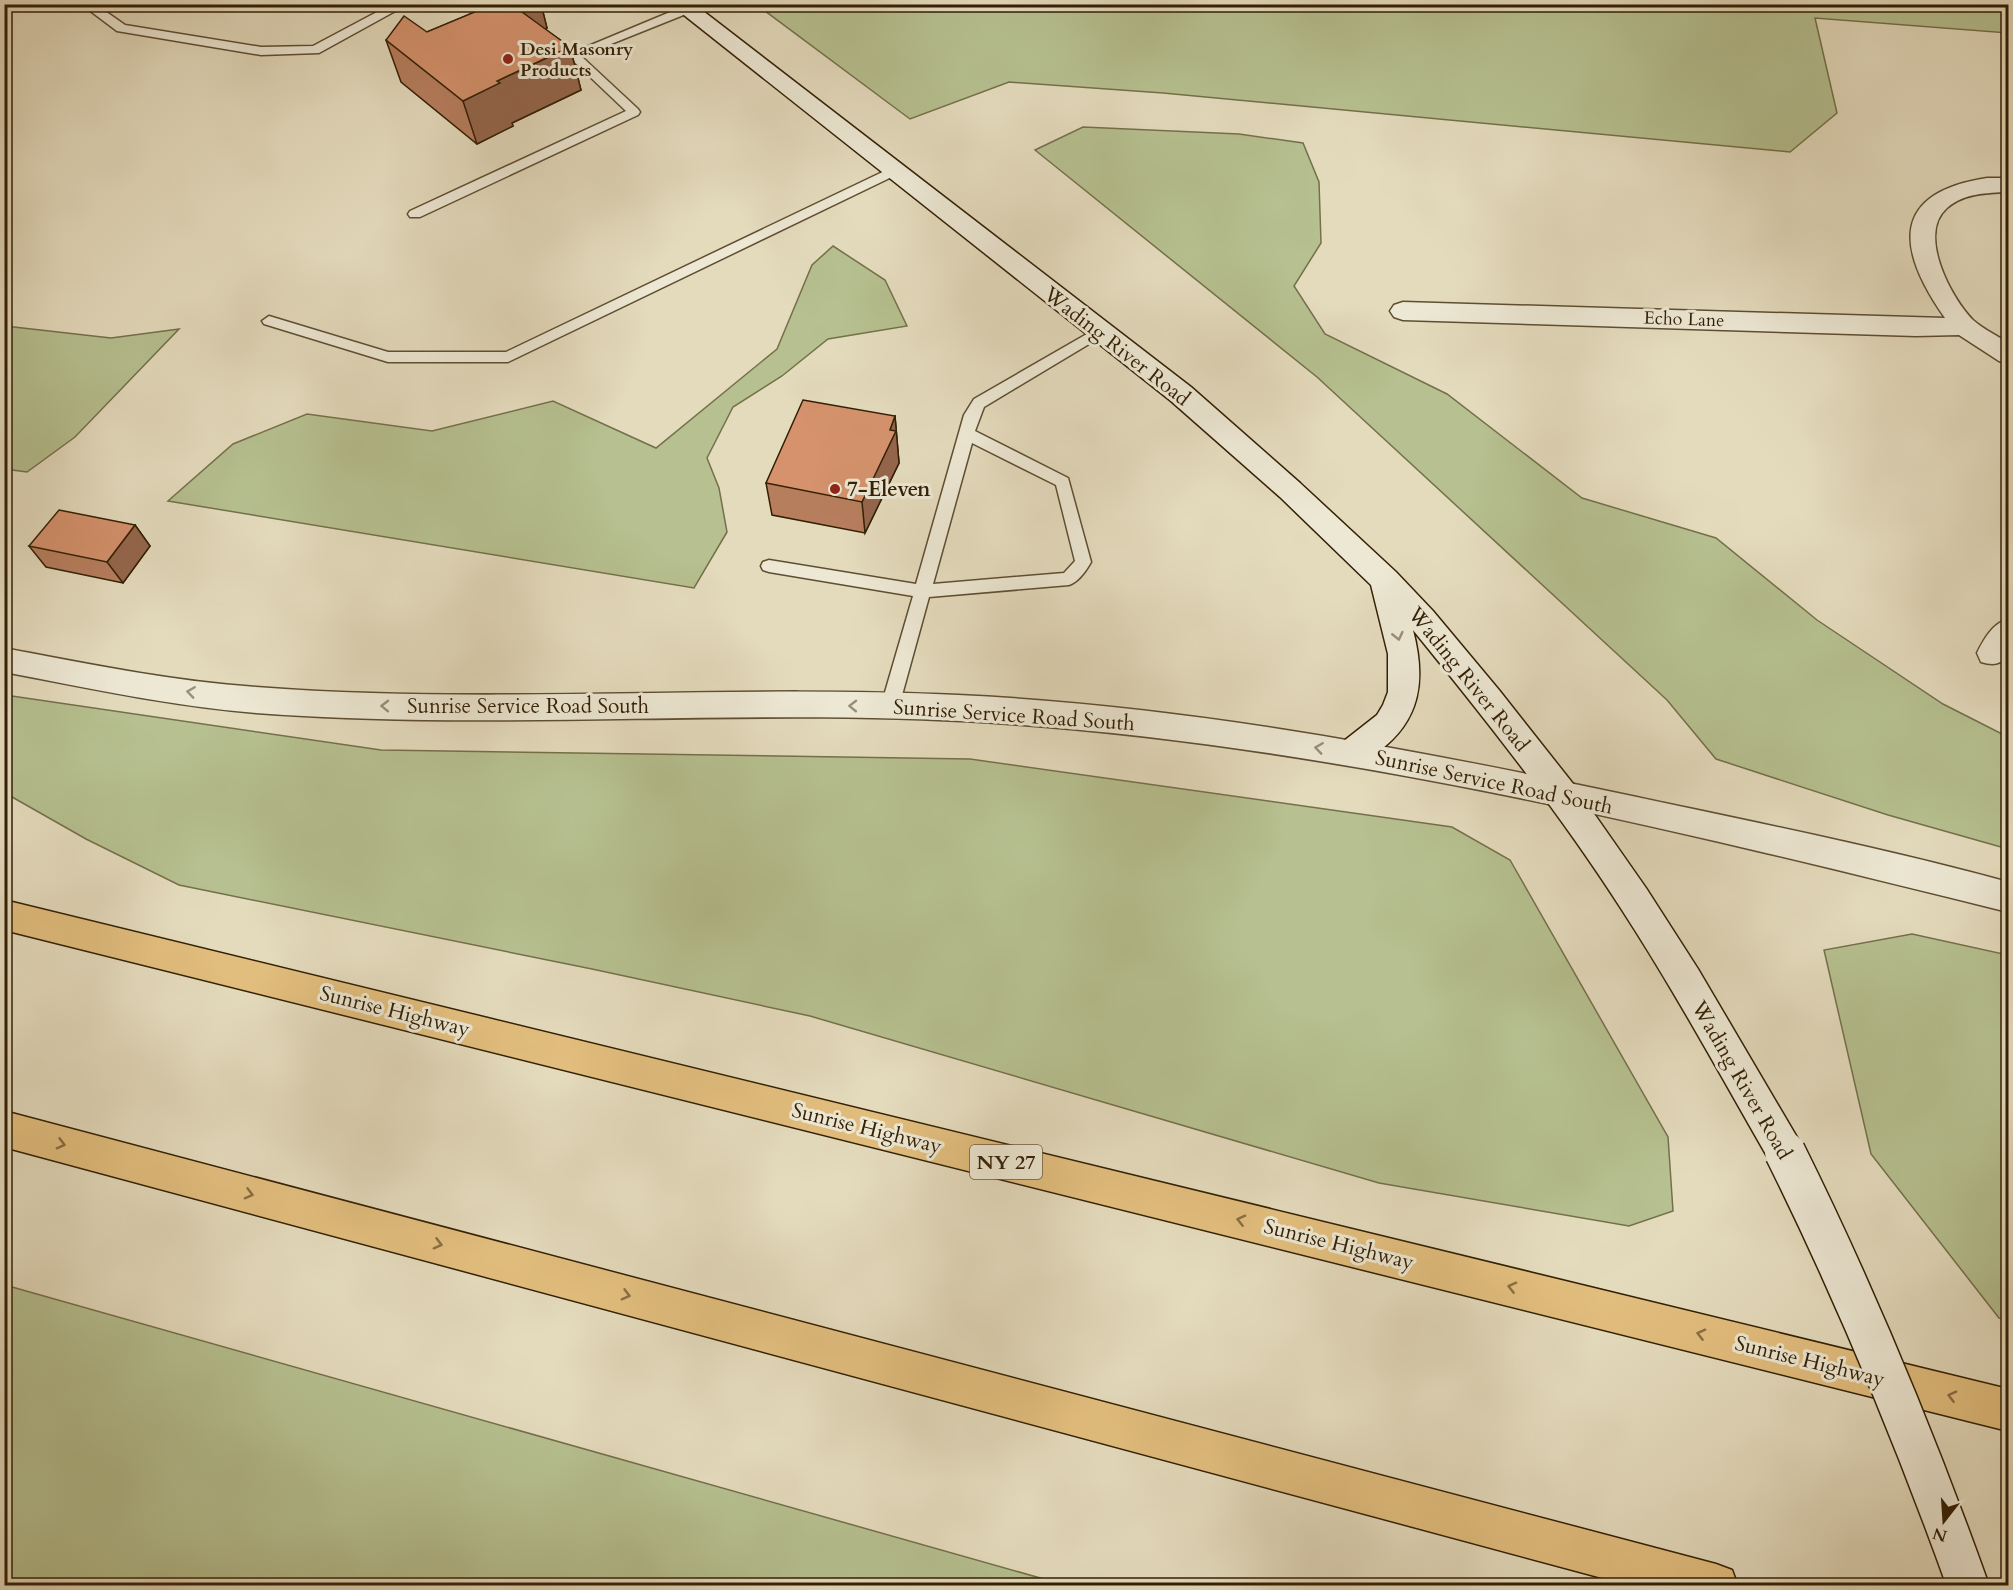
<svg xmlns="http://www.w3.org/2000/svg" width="2013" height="1590" font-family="Cardo,serif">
	<rect width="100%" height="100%" fill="#e4dbbd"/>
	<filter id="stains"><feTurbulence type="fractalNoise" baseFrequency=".00333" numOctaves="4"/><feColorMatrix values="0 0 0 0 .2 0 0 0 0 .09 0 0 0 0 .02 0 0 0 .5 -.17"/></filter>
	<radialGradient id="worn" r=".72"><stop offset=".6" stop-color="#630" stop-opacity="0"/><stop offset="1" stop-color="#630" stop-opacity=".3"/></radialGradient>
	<g fill="#b6c090" stroke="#74704a" stroke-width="1.5">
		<polygon points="2008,4 2008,33 1815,18 1837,113 1790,152 1163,93 1009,82 910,119 757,5"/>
		<polygon points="1083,127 1239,134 1303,143 1319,182 1321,243 1294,286 1325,334 1447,394 1582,498 1716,538 1817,620 1943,704 2008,737 2008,849 1888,815 1716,759 1667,700 1317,377 1035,150"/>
		<polygon points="833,246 885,280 907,326 828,339 782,376 733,407 707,458 719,488 727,532 694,588 168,501 233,444 307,414 432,431 553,401 656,448 777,349 812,265"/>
		<polygon points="5,326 111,338 179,329 75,437 27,472 5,469"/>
		<polygon points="5,695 381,750 970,759 1452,827 1510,860 1668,1137 1673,1211 1629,1226 1379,1183 810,1016 592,969 179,885 86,839 5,793"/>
		<polygon points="1912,934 2008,955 2008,1320 1999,1318 1871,1154 1824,950"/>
		<polygon points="4,1285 5,1285 1065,1585 5,1585"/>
	</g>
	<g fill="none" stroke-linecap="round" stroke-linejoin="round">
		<g stroke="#5e4e32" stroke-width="3">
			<g id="service">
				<polygon points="10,4 31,4 4,13 4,6"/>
				<polygon points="81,4 95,4 125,25 261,47 313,46 392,4 408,4 319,53 261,55 117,31"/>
				<polygon points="687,5 693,9 691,12 581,56 638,109 640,112 638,115 420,217 410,217 408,214 410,211 626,111 567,55"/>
				<polygon points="893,167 900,171 898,174 508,362 388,362 264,324 262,321 269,316 388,352 506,352"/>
				<path d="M1099,327L1106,332L1104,335L984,407L975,431L1068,478L1091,562C1086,571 1078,582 1069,585L929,597L899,706L896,711L890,713L884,711L881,706L913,596L769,572L763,570L761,566L763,562L769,560L916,584L964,415L974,399ZM972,443L1056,485L1075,561L1064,573L933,584Z"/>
			</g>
		</g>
		<g stroke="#5e4e32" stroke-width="3">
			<g id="minor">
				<path d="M1987,178H2008V192C1987,193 1964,193 1947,208C1917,234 1951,298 1973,320C1983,329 1998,336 2008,343V364L1999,361L1959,335L1916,336L1403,320L1394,317L1390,311L1394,305L1403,302L1945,318C1897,250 1889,193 1987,178Z"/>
				<path d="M2008,619C2010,641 2013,672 1981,662L1977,653C1984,639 1992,624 2008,619Z"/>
			</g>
		</g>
		<g stroke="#5e4e32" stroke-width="3">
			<path id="tertiary" d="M4,648C88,664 171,681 256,687C489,705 724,684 958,695C1187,706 1408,748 1632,796C1758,823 1884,848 2008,882V912C1680,831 1348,748 1009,724C758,706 506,732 256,713C171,706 88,688 4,672Z"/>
		</g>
		<g stroke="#321f04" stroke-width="3">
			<path id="secondary" d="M670,4H694L1191,387L1300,483L1396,572L1433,611L1499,690L1574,785L1646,888L1698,969L1798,1139L1804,1152L1798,1165L1785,1171L1772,1165C1723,1080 1676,993 1622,910C1559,812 1487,721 1413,630C1426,680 1421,720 1378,752C1364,761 1356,768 1340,762L1335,753L1340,744L1377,715L1383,705L1388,692V654L1371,585L1280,497L1171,401Z"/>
		</g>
		<g stroke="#321f04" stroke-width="3">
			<g id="motorway">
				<polygon points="4,900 2008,1389 2008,1431 4,930"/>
				<polygon points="4,1111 1716,1564 1732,1570 1738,1586 1632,1586 4,1147"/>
			</g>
		</g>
		<use href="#service" fill="#ede8d4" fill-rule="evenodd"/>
		<use href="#minor" fill="#ede8d4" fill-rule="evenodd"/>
		<use href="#tertiary" fill="#ede8d4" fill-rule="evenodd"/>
		<use href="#secondary" fill="#ede8d4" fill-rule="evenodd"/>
		<use href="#motorway" fill="#e2be7e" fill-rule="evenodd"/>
		<g stroke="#321f04" stroke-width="43" stroke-linecap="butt">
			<path id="secondary-bridge" d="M1785,1152C1855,1293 1915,1438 1968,1586"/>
		</g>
		<use href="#secondary-bridge" stroke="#ede8d4" stroke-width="40"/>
	</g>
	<g fill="#b77e5e" stroke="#321f04" stroke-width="1.5">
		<polygon points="470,4 541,4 547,28 545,29 570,47 581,90 512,123 513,126 477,144 401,82 386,40 427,32 473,13"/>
		<polygon points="895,416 899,463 865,533 772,515 766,483"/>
		<polygon points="135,525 150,546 123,583 46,567 29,546"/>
	</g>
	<g fill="#95664c" stroke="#321f04" stroke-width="1.5">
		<polygon points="506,4 541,4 547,28 517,42"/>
		<polygon points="570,47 581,90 512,123 513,126 477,144 463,101 497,81"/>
		<polygon points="895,416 899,463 865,533 862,502"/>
		<polygon points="135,525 150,546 123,583 107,562"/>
	</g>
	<g fill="#d5926d" stroke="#321f04" stroke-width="1.5">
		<polygon points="487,4 511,4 570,47 497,81 500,83 463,101 386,40 404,16 427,32 489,6"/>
		<polygon points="803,400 895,416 890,430 896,431 862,502 766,483"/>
		<polygon points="59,510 135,525 107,562 29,546"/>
	</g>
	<defs><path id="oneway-chevron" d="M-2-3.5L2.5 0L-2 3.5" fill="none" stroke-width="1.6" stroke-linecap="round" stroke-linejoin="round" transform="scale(1.5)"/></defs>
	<g stroke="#998e76">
		<use href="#oneway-chevron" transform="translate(1398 636) rotate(77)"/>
		<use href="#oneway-chevron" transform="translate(191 692) rotate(-172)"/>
		<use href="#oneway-chevron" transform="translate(385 706) rotate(-179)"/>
		<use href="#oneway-chevron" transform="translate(853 706) rotate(-179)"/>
		<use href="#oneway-chevron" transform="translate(1319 748) rotate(-172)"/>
	</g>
	<g stroke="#8a6e41">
		<use href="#oneway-chevron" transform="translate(61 1144) rotate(15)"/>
		<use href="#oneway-chevron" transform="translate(249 1194) rotate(15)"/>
		<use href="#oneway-chevron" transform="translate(1241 1220) rotate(-166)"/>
		<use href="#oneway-chevron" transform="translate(438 1244) rotate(15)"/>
		<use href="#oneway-chevron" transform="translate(1512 1287) rotate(-166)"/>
		<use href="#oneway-chevron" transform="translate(626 1295) rotate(15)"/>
		<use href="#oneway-chevron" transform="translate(1701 1334) rotate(-166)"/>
		<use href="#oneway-chevron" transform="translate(1952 1396) rotate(-166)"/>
	</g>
	<g fill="#8f2418" stroke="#ede8d4" stroke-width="2">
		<circle cx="508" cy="59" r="6"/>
		<circle cx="835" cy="489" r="6"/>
	</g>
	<g text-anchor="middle" stroke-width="6" stroke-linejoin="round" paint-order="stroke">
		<g font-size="18" font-weight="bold" fill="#321f04" stroke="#ede8d4" text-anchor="start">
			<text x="520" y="55">Desi Masonry<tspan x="520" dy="21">Products</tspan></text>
		</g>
		<g font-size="18" fill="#321f04" stroke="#ede8d4">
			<text transform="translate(1684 319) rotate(2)" y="6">Echo Lane</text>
		</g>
		<rect fill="#ede8d4" stroke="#6a5b42" stroke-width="1.5" x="970" y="1145" width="72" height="34" rx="4.5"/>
		<g font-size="20" font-weight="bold" fill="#321f04">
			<text x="1006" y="1169">NY 27</text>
		</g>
		<g font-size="21" fill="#321f04" stroke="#ede8d4">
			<text transform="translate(1117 346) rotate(38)" y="7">Wading River Road</text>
			<text transform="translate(1469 679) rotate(51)" y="7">Wading River Road</text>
			<text x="528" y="713">Sunrise Service Road South</text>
			<text transform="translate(1014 715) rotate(4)" y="7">Sunrise Service Road South</text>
			<text transform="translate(1494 782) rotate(12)" y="7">Sunrise Service Road South</text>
			<text transform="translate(395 1011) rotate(14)" y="7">Sunrise Highway</text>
			<text transform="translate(1742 1080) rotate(60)" y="7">Wading River Road</text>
			<text transform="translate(867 1128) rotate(14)" y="7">Sunrise Highway</text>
			<text transform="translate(1339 1244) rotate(14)" y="7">Sunrise Highway</text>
			<text transform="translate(1810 1361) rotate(14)" y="7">Sunrise Highway</text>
		</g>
		<g font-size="21" font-weight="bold" fill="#321f04" stroke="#ede8d4" text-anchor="start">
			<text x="847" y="496">7-Eleven</text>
		</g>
	</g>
	<rect width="2013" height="1590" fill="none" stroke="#e4dbbd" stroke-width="24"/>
	<rect x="6" y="6" width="2001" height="1578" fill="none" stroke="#321f04" stroke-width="3"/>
	<rect x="12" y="12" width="1989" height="1566" fill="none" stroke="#321f04" stroke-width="1.5"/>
	<g transform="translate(1944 1521) rotate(197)" stroke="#ede8d4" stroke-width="4.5" paint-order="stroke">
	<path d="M0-4.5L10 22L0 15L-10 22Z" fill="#321f04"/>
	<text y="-9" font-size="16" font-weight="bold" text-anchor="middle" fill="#321f04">N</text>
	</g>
	<rect width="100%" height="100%" filter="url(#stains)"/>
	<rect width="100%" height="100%" fill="url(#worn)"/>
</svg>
